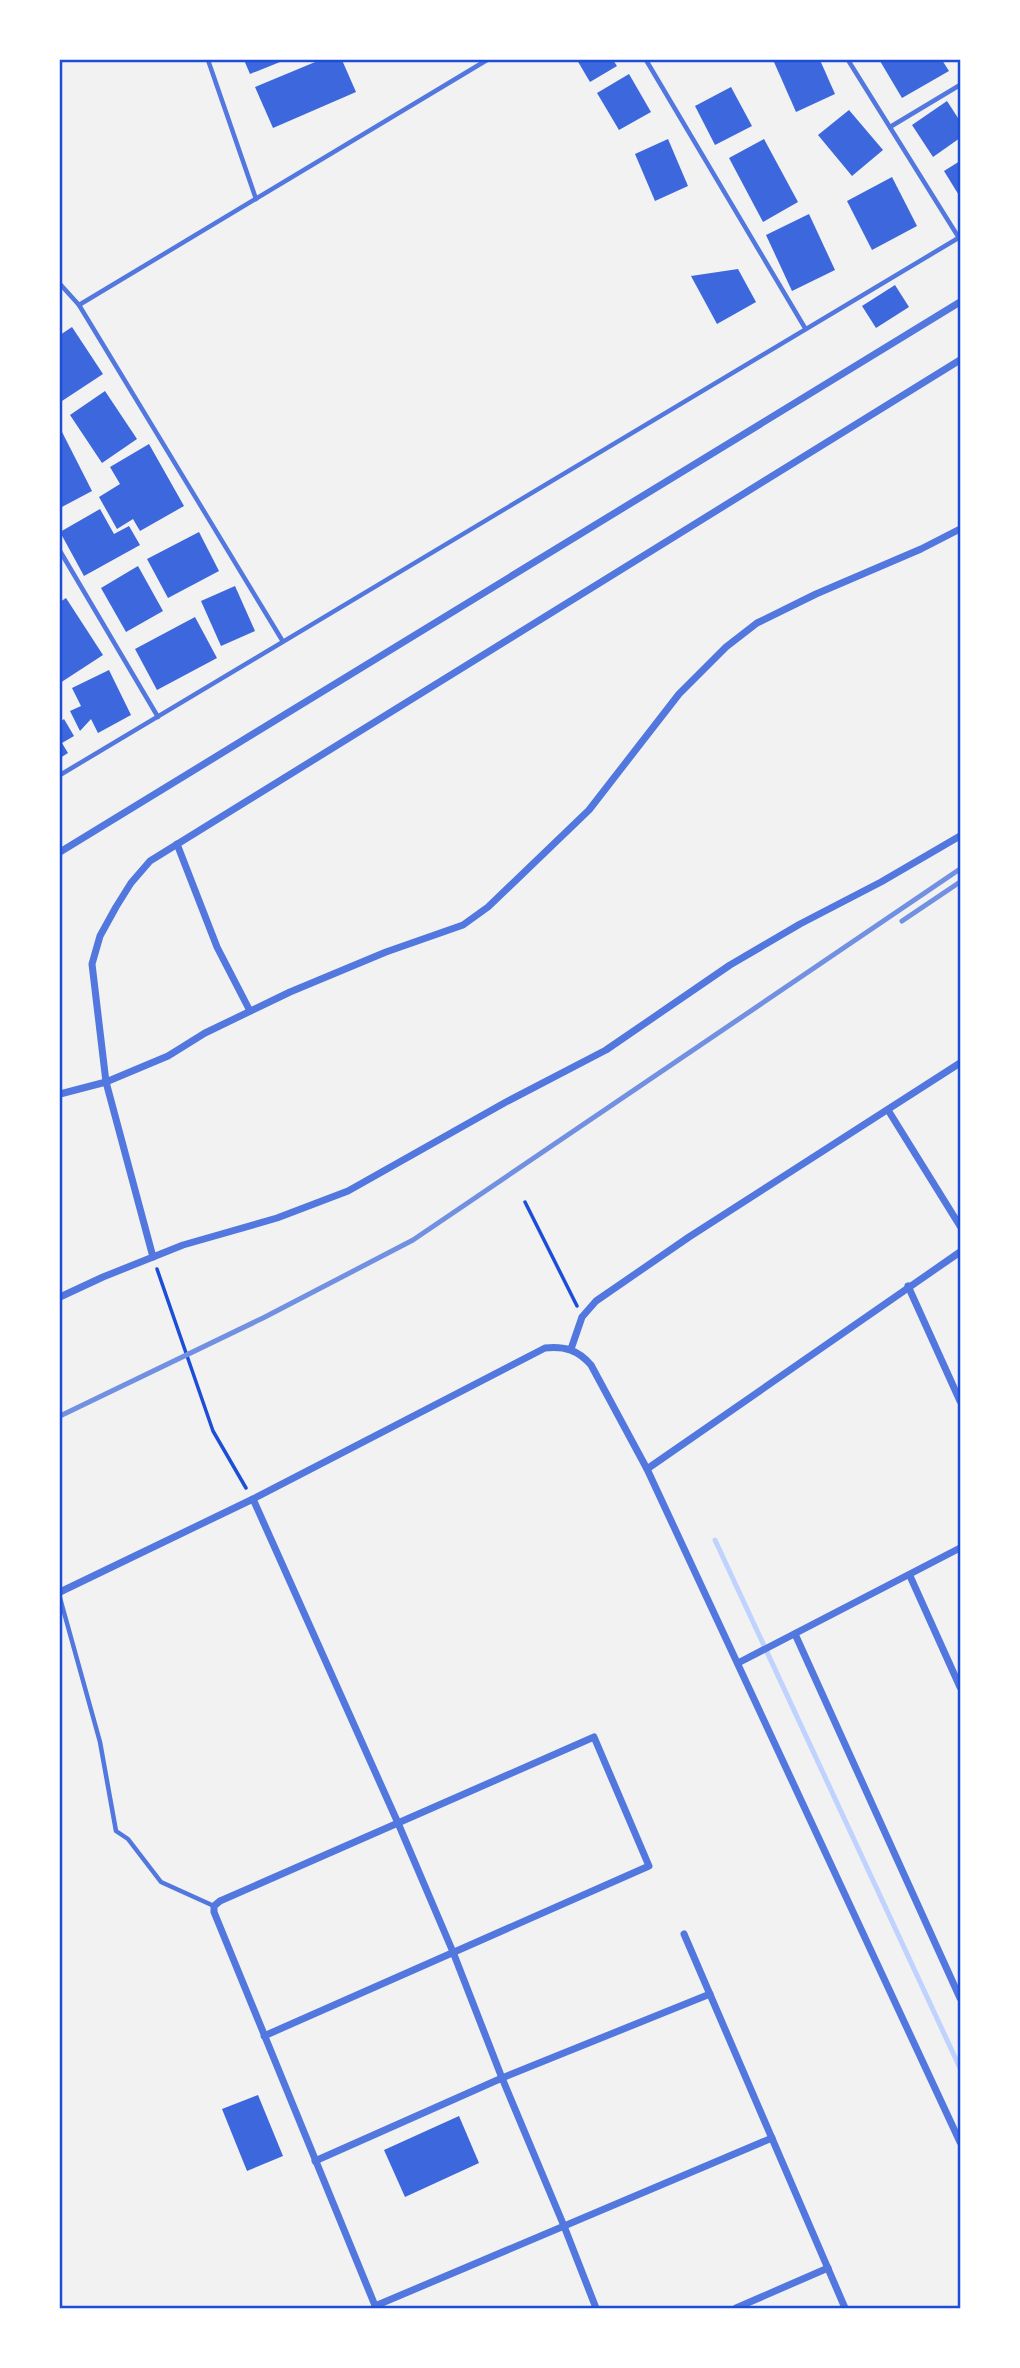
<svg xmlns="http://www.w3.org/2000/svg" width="1020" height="2368" font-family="'PT Sans Narrow',sans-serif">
	<rect width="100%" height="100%" fill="#f2f2f2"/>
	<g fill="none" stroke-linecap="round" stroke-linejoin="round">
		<polyline stroke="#bfd3fe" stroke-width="5" points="715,1540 960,2068"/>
	</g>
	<g fill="#3d67dc">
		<polygon points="244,60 285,60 250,74"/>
		<polygon points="320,60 342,60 356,92 273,128 255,87"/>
		<polygon points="577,60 613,60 617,66 590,82"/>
		<polygon points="781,60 820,60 835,94 796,112 774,62"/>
		<polygon points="883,60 942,60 949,71 902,98 880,61"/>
		<polygon points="629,74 651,112 619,130 597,93"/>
		<polygon points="731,87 752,126 715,145 695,106"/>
		<polygon points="947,101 960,121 960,138 933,157 912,125"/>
		<polygon points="849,110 883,150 852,176 818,135"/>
		<polygon points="668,139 688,186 655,201 635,154"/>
		<polygon points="764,139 798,202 763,222 729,158"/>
		<polygon points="960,161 960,197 944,171"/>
		<polygon points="892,177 917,226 872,250 847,201"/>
		<polygon points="809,214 835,270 792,291 766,235"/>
		<polygon points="738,269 756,302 717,324 691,276"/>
		<polygon points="895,285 909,307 876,328 862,306"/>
		<polygon points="72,327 103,374 62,401 60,397 60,335"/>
		<polygon points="105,391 137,439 102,463 70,415"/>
		<polygon points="60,428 92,491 60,508"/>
		<polygon points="149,444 184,506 140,531 133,519 117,529 99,497 120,484 110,467"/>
		<polygon points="100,509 114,534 129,526 140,545 84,576 60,532"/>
		<polygon points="199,532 219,571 168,598 147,559"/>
		<polygon points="138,566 163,611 126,632 101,588"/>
		<polygon points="235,586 255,631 221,646 201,601"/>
		<polygon points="66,598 103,655 60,683 60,602"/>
		<polygon points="195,617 217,658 157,690 135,649"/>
		<polygon points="109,670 131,715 98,733 91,719 80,731 70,711 81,706 72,688"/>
		<polygon points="64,719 74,736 62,743 68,753 60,758 60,722"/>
		<polygon points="258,2095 283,2156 247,2171 222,2109"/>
		<polygon points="459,2116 479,2163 405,2197 384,2150"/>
	</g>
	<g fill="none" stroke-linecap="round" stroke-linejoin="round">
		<g stroke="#1d4ed8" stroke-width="3.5">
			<polyline points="525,1202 577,1306"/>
			<polyline points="157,1269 213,1431 246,1488"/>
		</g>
		<g stroke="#5277de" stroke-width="4.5">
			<polyline points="208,60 256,199"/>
			<polyline points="646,60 805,328"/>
			<polyline points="848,60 959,238"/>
			<polyline points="890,127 960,85"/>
			<polyline points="60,284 79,305 282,640"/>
			<polyline points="79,305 487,60"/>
			<polyline points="60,551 158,717"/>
			<polyline points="60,775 960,237"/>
			<polyline points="60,1598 100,1742 116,1831 128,1839 161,1882 214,1906"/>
		</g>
		<g stroke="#5277de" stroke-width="7">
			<polyline points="177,844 217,947 250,1011"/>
			<polyline points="60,852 960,302"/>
			<polyline points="60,1094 106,1082 168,1056 205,1033 290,992 386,952 463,925 488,907 589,810 679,694 726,647 757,623 816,594 921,549 960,529"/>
			<polyline points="888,1110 960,1226"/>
			<polyline points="153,1257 106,1082 92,964 100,936 116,907 131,883 150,861 960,360"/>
			<polyline points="908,1286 960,1401"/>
			<polyline points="60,1297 103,1277 183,1245 277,1218 348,1191 506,1102 606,1050 730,965 800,924 881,882 960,836"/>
			<polyline points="571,1349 582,1317 596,1301 689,1237 960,1063"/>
			<polyline points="647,1469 960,1252"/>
			<polyline points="253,1499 398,1823 453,1952 502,2078 564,2226 596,2308"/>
			<polyline points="910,1576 960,1687"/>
			<path d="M60,1592L253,1499L545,1348C565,1346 578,1350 591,1365L647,1469L960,2142"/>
			<polyline points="795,1634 960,1998"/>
			<polyline points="738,1663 960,1548"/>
			<polyline points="684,1934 845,2308"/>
			<polyline points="264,2036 649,1866 594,1737 220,1901 214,1906 214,1912 376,2308"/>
			<polyline points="315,2161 502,2078 710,1994"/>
			<polyline points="375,2306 772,2138"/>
			<polyline points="736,2308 828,2268"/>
		</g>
		<g stroke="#7290e2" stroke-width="5">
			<polyline points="902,921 960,882"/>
			<polyline points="60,1416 263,1318 413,1240 960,869"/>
		</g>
	</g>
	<rect width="1020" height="2368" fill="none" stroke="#ffffff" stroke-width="122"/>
	<rect x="61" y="61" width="898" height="2246" fill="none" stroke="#1d4ed8" stroke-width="2.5"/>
</svg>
